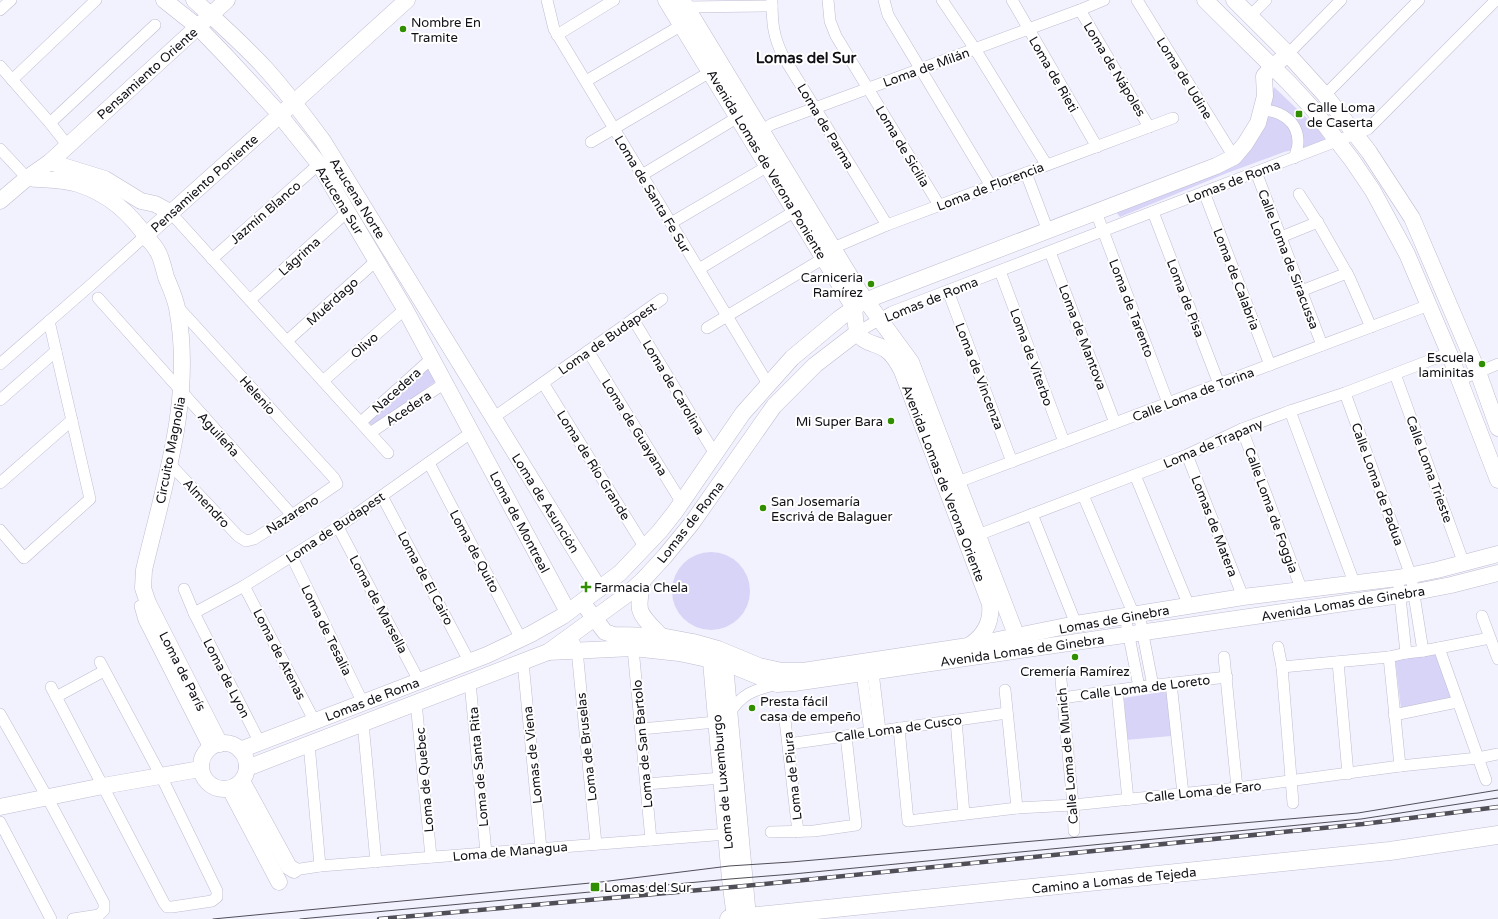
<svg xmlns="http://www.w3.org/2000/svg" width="1498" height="919" font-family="'Varela Round',sans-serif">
	<rect width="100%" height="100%" fill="#f2f1fe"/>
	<g fill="#d7d4f8">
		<polygon points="1274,87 1317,128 1327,142 1284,152 1227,173 1120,217 1113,208 1236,160 1258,135"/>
		<polygon points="430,364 439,379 373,427 367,421"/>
		<circle cx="711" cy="591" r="39"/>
		<polygon points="1438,651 1453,698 1401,709 1395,657"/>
		<polygon points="1168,691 1171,736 1126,740 1124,698"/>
	</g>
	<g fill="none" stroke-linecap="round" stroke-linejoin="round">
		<g stroke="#bebdd1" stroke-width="12">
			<g id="street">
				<polyline points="547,0 554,29 768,384"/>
				<path d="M772,0C772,22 773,36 783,56L887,225"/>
				<polyline points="828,0 830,21 836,36 939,205"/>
				<polyline points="884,0 888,15 991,186"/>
				<polyline points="942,0 975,49 1046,164"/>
				<polyline points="1012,0 1097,147"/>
				<polyline points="1137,0 1234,157"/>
				<polyline points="686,7 772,6"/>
				<polyline points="0,10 11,0"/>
				<polyline points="1080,10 1149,127"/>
				<polyline points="1250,16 1266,0"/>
				<polyline points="557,35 614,0"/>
				<polyline points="1288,54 1341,0"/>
				<polyline points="0,66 50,123 68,146"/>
				<polyline points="12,80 96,0"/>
				<polyline points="586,81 682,25"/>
				<polyline points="1325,95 1419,0"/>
				<path d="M1262,110C1281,111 1298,121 1298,142C1298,147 1296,153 1294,158"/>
				<polyline points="50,123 155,25"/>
				<polyline points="756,134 772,124 1080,10 1104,0"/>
				<polyline points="591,142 710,72"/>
				<polyline points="0,149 27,178"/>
				<polyline points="1256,172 1322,345"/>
				<polyline points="1026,173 1048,231"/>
				<polyline points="642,175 738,117"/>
				<polyline points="1204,192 1270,365"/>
				<polyline points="1299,194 1321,228 1349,277 1371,327"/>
				<polyline points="170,212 388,453"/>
				<polyline points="1096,212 1168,403"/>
				<polyline points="1153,212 1219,384"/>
				<polyline points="671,223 768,166"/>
				<polyline points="1281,237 1318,222"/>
				<polyline points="833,248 887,225 1173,118"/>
				<polyline points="1050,252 1115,423"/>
				<polyline points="212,259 319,164"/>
				<polyline points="699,269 795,211"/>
				<polyline points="1000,271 1064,442"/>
				<polyline points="948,291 1012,462"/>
				<polyline points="1301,291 1347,273"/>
				<polyline points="98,298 292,515"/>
				<polyline points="250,300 348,211"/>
				<polyline points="633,319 715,454"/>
				<polyline points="707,328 824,258"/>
				<polyline points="858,332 892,312 1368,129 1496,0"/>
				<polyline points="287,341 377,260"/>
				<polyline points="588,351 682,503"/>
				<polyline points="0,364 93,283 146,235"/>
				<polyline points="1395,374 1464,564"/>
				<polyline points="1459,380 1498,364"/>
				<polyline points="323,381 405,309"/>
				<polyline points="543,383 645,548"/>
				<polyline points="1345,393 1411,576 1423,651"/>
				<polyline points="0,400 56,351"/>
				<polyline points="1290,411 1355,585"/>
				<polyline points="493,418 662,299"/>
				<polyline points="361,422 432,358"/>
				<polyline points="1242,429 1302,591"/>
				<polyline points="370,433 445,383"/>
				<polyline points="1187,455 1243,597"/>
				<polyline points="169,463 238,536 246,541 254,539 292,515 337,484 334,478 177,306"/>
				<polyline points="429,463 521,639"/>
				<polyline points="1135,475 1189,606"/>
				<polyline points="958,482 1429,305"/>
				<polyline points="0,483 72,420"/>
				<polyline points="1083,495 1134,615"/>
				<polyline points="382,496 469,661"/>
				<polyline points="1032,514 1076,624"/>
				<polyline points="338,527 419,681"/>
				<polyline points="0,530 24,558 90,499 49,321"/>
				<polyline points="978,535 1187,455 1242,429 1290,411 1345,393 1449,353"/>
				<polyline points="292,557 363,703"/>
				<polyline points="1398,578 1406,653"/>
				<polyline points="244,586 315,722"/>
				<polyline points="184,589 194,613 260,743"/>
				<polyline points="140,606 144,620 209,748"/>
				<polyline points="194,613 244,586 338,527 472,432"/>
				<polyline points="1139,614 1153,686"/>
				<polyline points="1125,616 1139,687"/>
				<polyline points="1482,616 1498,659"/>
				<polyline points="575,644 577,650 596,844"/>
				<polyline points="1278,647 1282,667 1293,803"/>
				<polyline points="633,648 651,840"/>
				<polyline points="1439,648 1486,780"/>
				<polyline points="1224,657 1237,788"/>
				<polyline points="1389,657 1400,766"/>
				<polyline points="523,662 541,849"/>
				<polyline points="1338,662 1348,774"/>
				<polyline points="1282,667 1389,657 1406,653 1423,651 1490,638"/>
				<polyline points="873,672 880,731"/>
				<polyline points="862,674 870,732"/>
				<polyline points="1061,680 1073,805 1074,831"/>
				<polyline points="470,682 486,853"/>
				<polyline points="1171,683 1183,794"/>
				<polyline points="51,687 164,903 167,907 172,907 212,901 217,897 217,891 161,776 100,662"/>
				<polyline points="1005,690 1017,808"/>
				<polyline points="1117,690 1128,800"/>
				<polyline points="56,697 104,671"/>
				<polyline points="1062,698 1139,687 1227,677"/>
				<polyline points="416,702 431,857"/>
				<polyline points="0,714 47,797 104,903 104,910 99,915 73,919"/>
				<path d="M729,714C742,693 754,690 777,684"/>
				<polyline points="1394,715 1457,702"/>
				<polyline points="785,720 798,832"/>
				<polyline points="956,720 964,814"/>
				<polyline points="363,723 376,862"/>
				<polyline points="899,728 908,821 1017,808 1073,805 1237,788 1400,766 1478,758 1498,754"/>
				<polyline points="641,729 716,722"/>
				<polyline points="309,744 320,866"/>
				<polyline points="788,744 1007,713"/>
				<polyline points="646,784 722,778"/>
				<polyline points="0,822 51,919"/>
				<polyline points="771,832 814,831 856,825 846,736"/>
				<polyline points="294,870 320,866 727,834"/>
			</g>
		</g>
		<g stroke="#bebdd1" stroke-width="17">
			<g id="secondary">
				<polyline points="164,0 198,27 225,55 274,108 319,164 405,309 568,612"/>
				<path d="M194,0C218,22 243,44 265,68C286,91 304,116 323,141L599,589"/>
				<path d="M666,0L854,308C855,315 855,326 858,333C864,344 876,343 885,349C893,354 898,363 902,371L990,604C992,622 985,635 970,645"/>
				<polyline points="682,0 859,291 911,362 1017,637 1019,646"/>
				<polyline points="1205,0 1289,83 1312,108 1352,160 1373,191 1407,254 1449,353 1498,480"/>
				<polyline points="1234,0 1286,52 1325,95 1369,152 1412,218 1478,372 1498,428"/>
				<polyline points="50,162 105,179 141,201 155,204 170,212"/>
				<path d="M27,178C44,180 62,179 78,184C109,194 130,213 148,239C152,243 156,248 159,254C162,261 164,269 166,277C170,287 175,297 177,308C194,396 164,485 144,570L143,588L148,603L220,744"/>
				<polyline points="0,201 27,178 50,162 227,0"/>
				<polyline points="146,235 280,115 407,0"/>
				<path d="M643,580C636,614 638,612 661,636"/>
				<polyline points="582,602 605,632 614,635 661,636 693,642 718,649 759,666 782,671 803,671 968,646 1076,624 1243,597 1398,578 1437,570 1498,554"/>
				<polyline points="710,650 730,879 735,918"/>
				<polyline points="548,652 633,648 679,653 726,663 777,684 794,683 1400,595 1451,585 1498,573"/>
				<polyline points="724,654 748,917"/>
				<circle cx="224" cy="766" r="23"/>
				<polyline points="240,750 487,655 531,634 563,616 620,573 660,531 675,512 743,413 792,358 840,318 860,304 877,296 1216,166 1234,157 1245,144 1258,123 1265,96 1264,76 1273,66 1288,54"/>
				<polyline points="247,768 548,652 625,596 643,580 665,556 692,523 774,406 815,365 858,332"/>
				<polyline points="242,781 289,867 294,870"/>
				<polyline points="230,789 279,882"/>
				<polyline points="0,807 103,786 200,769"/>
			</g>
		</g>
		<g stroke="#bebdd1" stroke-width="19">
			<polyline id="primary" points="729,919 1390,851 1498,835"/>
		</g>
		<use href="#street" stroke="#fff" stroke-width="11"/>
		<use href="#secondary" stroke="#fff" stroke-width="16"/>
		<use href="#primary" stroke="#fff" stroke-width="18"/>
		<g stroke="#504f58" stroke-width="1">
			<polyline points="213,919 601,882 729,866 791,862 1358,813 1498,790"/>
			<polyline points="300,919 730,879 793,874 1361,819 1498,798"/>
		</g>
		<g stroke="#504f58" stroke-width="4.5">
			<polyline id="rail" points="379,919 744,886 1363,824 1498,807"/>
		</g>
		<use href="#rail" stroke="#fff" stroke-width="3" stroke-dasharray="9" stroke-linecap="butt"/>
	</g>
	<g fill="#318e00" stroke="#fff" stroke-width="1.5">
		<circle cx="403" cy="29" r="4"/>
		<rect x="1295" y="110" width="8" height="8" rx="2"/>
		<circle cx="871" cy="284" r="4"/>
		<circle cx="1482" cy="364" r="4"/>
		<circle cx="891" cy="421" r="4"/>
		<circle cx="763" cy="508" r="4"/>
		<path d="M584 581h4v4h4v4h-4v4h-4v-4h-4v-4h4z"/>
		<circle cx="1075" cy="657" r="4"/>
		<circle cx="752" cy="708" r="4"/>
		<rect x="590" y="882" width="10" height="10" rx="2"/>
	</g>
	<g text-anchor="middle" stroke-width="4" stroke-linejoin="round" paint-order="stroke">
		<g font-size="13" fill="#100f16" stroke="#fff" text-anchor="start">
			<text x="411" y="27">Nombre En<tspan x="411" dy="15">Tramite</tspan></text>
			<text x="1307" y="112">Calle Loma<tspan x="1307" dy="15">de Caserta</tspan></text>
			<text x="863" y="282" text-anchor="end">Carniceria<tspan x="863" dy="15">Ramírez</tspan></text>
			<text x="1474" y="362" text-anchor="end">Escuela<tspan x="1474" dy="15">laminitas</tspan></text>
			<text x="883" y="426" text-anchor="end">Mi Super Bara</text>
			<text x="771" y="506">San Josemaría<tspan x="771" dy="15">Escrivá de Balaguer</tspan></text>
			<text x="594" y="592">Farmacia Chela</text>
			<text x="1075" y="676" text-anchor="middle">Cremería Ramírez</text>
			<text x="760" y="706">Presta fácil<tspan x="760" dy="15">casa de empeño</tspan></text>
			<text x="604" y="892">Lomas del Sur</text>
		</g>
		<g font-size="13" fill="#100f16" stroke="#fff">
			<text transform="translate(926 67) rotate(-20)" y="5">Loma de Milán</text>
			<text transform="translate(1115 69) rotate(59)" y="5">Loma de Nápoles</text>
			<text transform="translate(147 73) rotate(-42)" y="5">Pensamiento Oriente</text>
			<text transform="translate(1054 74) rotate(60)" y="5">Loma de Rieti</text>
			<text transform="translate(1185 78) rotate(58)" y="5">Loma de Udine</text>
			<text transform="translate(826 126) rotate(59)" y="5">Loma de Parma</text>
			<text transform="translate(903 146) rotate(59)" y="5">Loma de Sicilia</text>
			<text transform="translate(767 164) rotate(59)" y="5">Avenida Lomas de Verona Poniente</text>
			<text transform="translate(1233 181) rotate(-21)" y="5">Lomas de Roma</text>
			<text transform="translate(204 183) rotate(-42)" y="5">Pensamiento Poniente</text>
			<text transform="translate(990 186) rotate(-21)" y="5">Loma de Florencia</text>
			<text transform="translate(653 194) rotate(59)" y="5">Loma de Santa Fe Sur</text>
			<text transform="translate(358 198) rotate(58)" y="5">Azucena Norte</text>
			<text transform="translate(340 200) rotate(58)" y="5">Azucena Sur</text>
			<text transform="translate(265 212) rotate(-41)" y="5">Jazmín Blanco</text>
			<text transform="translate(299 256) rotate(-42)" y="5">Lágrima</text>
			<text transform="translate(1289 259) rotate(69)" y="5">Calle Loma de Siracussa</text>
			<text transform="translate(1237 279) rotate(69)" y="5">Loma de Calabria</text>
			<text transform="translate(1186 298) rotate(69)" y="5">Loma de Pisa</text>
			<text transform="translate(931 299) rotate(-22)" y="5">Lomas de Roma</text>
			<text transform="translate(332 301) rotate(-42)" y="5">Muérdago</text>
			<text transform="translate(1132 308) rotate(69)" y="5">Loma de Tarento</text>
			<text transform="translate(1083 337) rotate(69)" y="5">Loma de Mantova</text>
			<text transform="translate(607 338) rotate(-35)" y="5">Loma de Budapest</text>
			<text transform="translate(364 345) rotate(-42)" y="5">Olivo</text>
			<text transform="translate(1032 357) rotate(70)" y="5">Loma de Viterbo</text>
			<text transform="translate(980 376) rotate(69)" y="5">Loma de Vincenza</text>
			<text transform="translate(674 387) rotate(59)" y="5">Loma de Carolina</text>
			<text transform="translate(396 390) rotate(-42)" y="5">Nacedera</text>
			<text transform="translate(1193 394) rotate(-21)" y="5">Calle Loma de Torina</text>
			<text transform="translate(258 395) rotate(48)" y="5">Helenio</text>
			<text transform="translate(408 408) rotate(-34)" y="5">Acedera</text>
			<text transform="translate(635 427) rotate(58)" y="5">Loma de Guayana</text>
			<text transform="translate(219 434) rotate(48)" y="5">Aguileña</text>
			<text transform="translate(1213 443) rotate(-23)" y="5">Loma de Trapany</text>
			<text transform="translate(170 450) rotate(-79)" y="5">Circuito Magnolia</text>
			<text transform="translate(594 465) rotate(58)" y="5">Loma de Río Grande</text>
			<text transform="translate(1430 469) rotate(70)" y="5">Calle Loma Trieste</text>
			<text transform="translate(944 483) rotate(69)" y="5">Avenida Lomas de Verona Oriente</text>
			<text transform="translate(1378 484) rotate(70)" y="5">Calle Loma de Padua</text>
			<text transform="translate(207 503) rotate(47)" y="5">Almendro</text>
			<text transform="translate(546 503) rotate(58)" y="5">Loma de Asunción</text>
			<text transform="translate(1272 510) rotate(70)" y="5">Calle Loma de Foggia</text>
			<text transform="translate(292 514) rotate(-33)" y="5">Nazareno</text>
			<text transform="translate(520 522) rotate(62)" y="5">Loma de Montreal</text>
			<text transform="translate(690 522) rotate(-52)" y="5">Lomas de Roma</text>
			<text transform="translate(1215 526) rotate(69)" y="5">Lomas de Matera</text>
			<text transform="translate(335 527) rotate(-34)" y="5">Loma de Budapest</text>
			<text transform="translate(475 551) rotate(62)" y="5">Loma de Quito</text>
			<text transform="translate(426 578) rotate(62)" y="5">Loma de El Cairo</text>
			<text transform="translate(1343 603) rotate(-9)" y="5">Avenida Lomas de Ginebra</text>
			<text transform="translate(379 604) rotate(62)" y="5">Loma de Marsella</text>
			<text transform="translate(1114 619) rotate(-10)" y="5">Lomas de Ginebra</text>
			<text transform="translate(327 630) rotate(64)" y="5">Loma de Tesalia</text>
			<text transform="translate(1022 650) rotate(-8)" y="5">Avenida Lomas de Ginebra</text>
			<text transform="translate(280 654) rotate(63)" y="5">Loma de Atenas</text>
			<text transform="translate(183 671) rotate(63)" y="5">Loma de París</text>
			<text transform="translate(227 678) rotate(63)" y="5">Loma de Lyon</text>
			<text transform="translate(1145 687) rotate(-7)" y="5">Calle Loma de Loreto</text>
			<text transform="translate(372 699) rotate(-21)" y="5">Lomas de Roma</text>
			<text transform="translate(898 728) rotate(-8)" y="5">Calle Loma de Cusco</text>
			<text transform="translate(642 744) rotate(-95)" y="5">Loma de San Bartolo</text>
			<text transform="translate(586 747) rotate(-96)" y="5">Loma de Bruselas</text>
			<text transform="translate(532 755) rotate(-96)" y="5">Lomas de Viena</text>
			<text transform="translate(1067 756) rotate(-95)" y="5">Calle Loma de Munich</text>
			<text transform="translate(478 767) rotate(-95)" y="5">Loma de Santa Rita</text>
			<text transform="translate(792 776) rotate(-96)" y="5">Loma de Piura</text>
			<text transform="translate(424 780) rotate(-95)" y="5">Loma de Quebec</text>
			<text transform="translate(722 782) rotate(-95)" y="5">Loma de Luxemburgo</text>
			<text transform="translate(1203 791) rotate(-6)" y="5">Calle Loma de Faro</text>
			<text transform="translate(510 851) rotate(-5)" y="5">Loma de Managua</text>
			<text transform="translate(1114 880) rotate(-6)" y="5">Camino a Lomas de Tejeda</text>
		</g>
		<g font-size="15" font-weight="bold" fill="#100f16" stroke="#fff">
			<text x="806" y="63">Lomas del Sur</text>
		</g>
	</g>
</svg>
